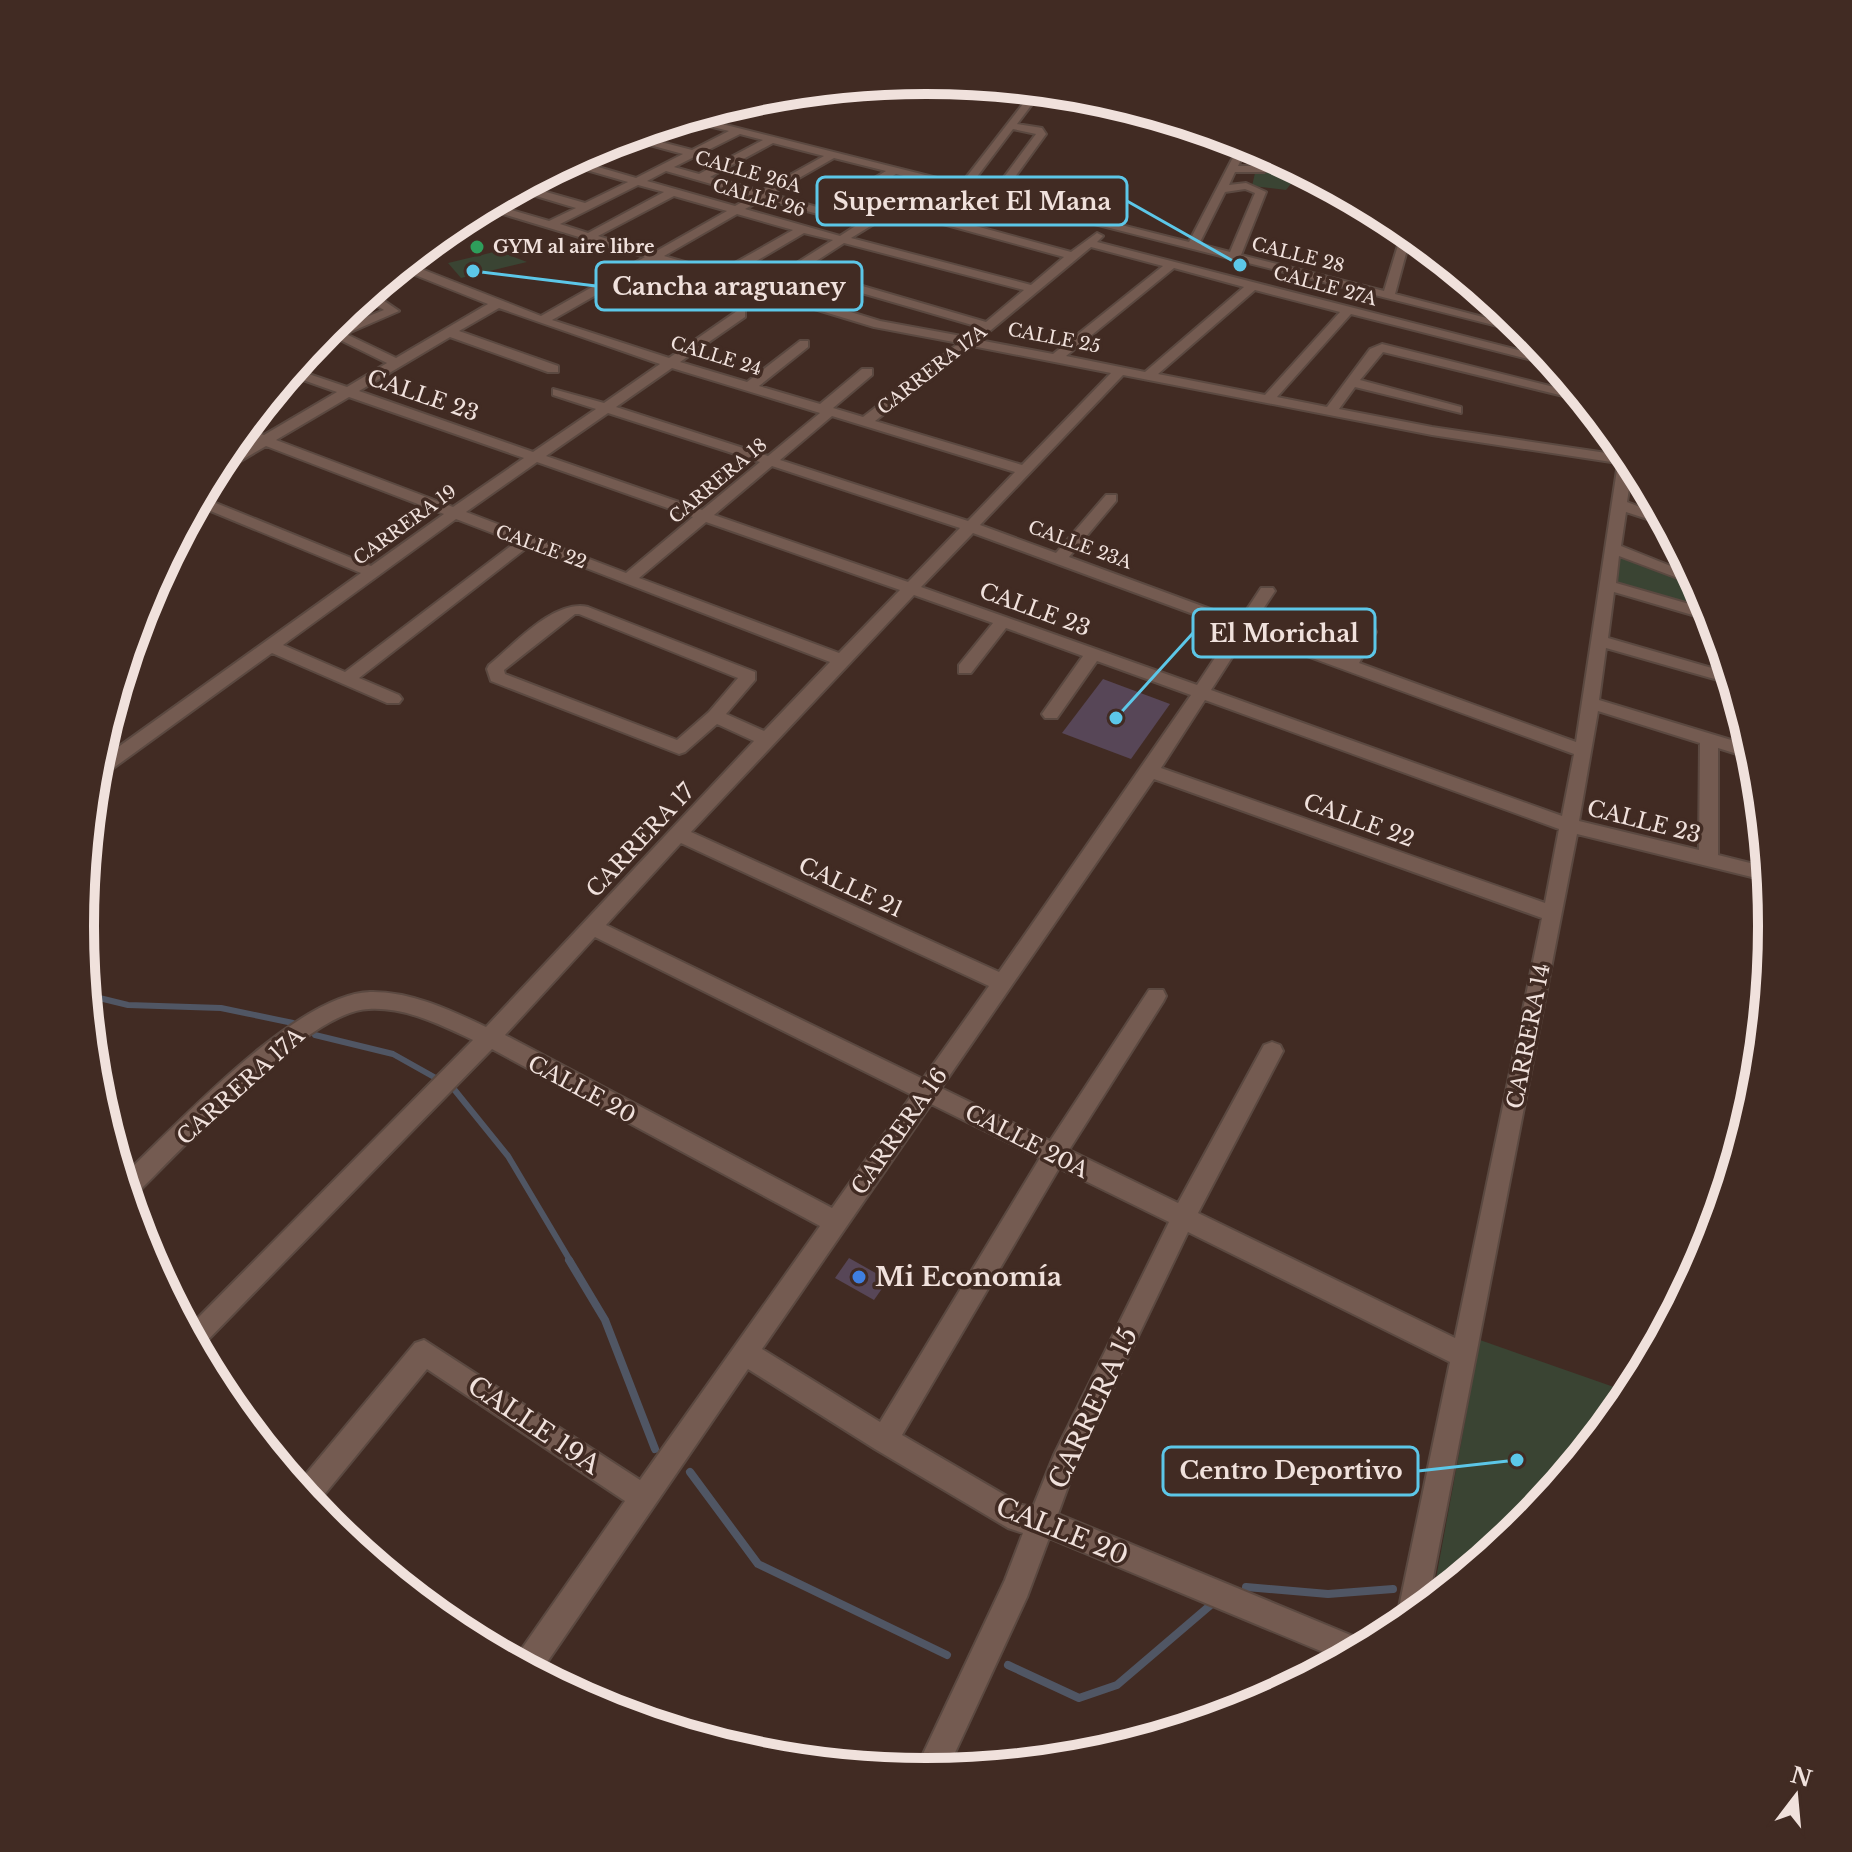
<svg xmlns="http://www.w3.org/2000/svg" width="1852" height="1852" font-family="'Libre Baskerville',serif">
	<rect width="100%" height="100%" fill="#412b23"/>
	<g fill="#3a4433">
		<polygon points="1282,167 1295,169 1294,180 1286,190 1252,186 1255,173"/>
		<polygon points="498,251 527,262 461,278 448,263"/>
		<polygon points="1619,553 1698,585 1711,613 1613,585"/>
		<polygon points="1480,1340 1631,1393 1524,1525 1432,1600"/>
	</g>
	<g fill="none" stroke-linecap="round" stroke-linejoin="round">
		<g stroke="#505664" stroke-width="6">
			<polyline points="87,995 128,1005 221,1008 293,1023"/>
			<polyline points="315,1035 393,1054 434,1077"/>
			<polyline points="453,1088 508,1156 571,1262"/>
		</g>
		<g stroke="#505664" stroke-width="8">
			<polyline points="569,1260 605,1320 655,1449"/>
			<polyline points="690,1472 758,1564 947,1655"/>
			<polyline points="1246,1587 1328,1594 1393,1589"/>
			<polyline points="1008,1665 1079,1698 1117,1685 1213,1603"/>
		</g>
	</g>
	<g fill="#574657">
		<polygon points="1103,679 1170,704 1131,759 1062,733"/>
		<polygon points="849,1258 888,1280 874,1300 835,1278"/>
	</g>
	<g fill="none" stroke-linecap="round" stroke-linejoin="round">
		<g stroke="#5b4941" stroke-width="4">
			<path id="minor" d="M1033,91H1042L1017,124L1042,128L1046,134L1002,195L1189,242L1241,142L1249,144L1238,166H1262L1275,158L1283,162L1264,172H1235L1229,185L1246,183L1266,192L1241,255L1384,291L1403,229L1411,235L1395,294L1525,328L1529,334L936,184L902,206L1071,252L1097,233L1103,236L1097,242L1549,358L1556,366L1351,314L1277,397L1327,407L1370,349L1382,344L1578,393L1584,401L1383,352L1360,380L1461,407V413L1355,387L1339,409L1432,427L1620,455L1624,450L1633,462L1627,502L1661,515L1666,525L1626,512L1621,546L1693,575L1699,586L1619,556L1616,583L1710,610L1713,621L1614,592L1608,638L1729,673L1732,684L1606,648L1599,700L1751,746L1753,759L1718,748V855L1766,867L1768,881L1577,834L1428,1603L1400,1626L1397,1617L1450,1362L1188,1232L1074,1470L1058,1514L1365,1641L1367,1645L1340,1659L1049,1538L1027,1597L947,1770L915,1771L1005,1580L1023,1533L1008,1528L875,1449L748,1369L539,1674L514,1660L516,1657L625,1501L427,1369L315,1506L296,1486L415,1343L424,1340L640,1480L820,1226L492,1049L198,1350L187,1329L473,1040C441,1025 406,1007 369,1009C308,1010 180,1152 134,1196L129,1198L122,1177C175,1127 296,994 370,992C410,991 450,1010 486,1027L754,741L717,724L685,752L679,754L491,681L487,669L489,665C514,645 554,599 588,607L755,672V680L726,714L764,731L830,662L529,546L359,678L399,695L402,699L399,703H387L272,653L101,777L95,779L96,763L361,573L196,505L201,497L371,566L444,514L266,446L220,473L213,474L220,461L254,441L239,436L245,429L264,435L337,392L289,375L294,369L347,387L387,363L324,332L330,326L336,329L384,310L364,298L371,292L399,311L346,334L396,358L488,304L400,269L406,263L541,316L645,257L483,208L491,204L549,221L576,208L516,190L525,186L585,203L628,182L566,164L574,160L636,178L683,154L624,138L634,135L692,150L729,131L684,120L694,117L961,184ZM1013,129L1036,134L993,192L970,186ZM740,134L763,140L699,174L674,167ZM773,143L824,156L761,191L710,177ZM834,158L886,171L824,209L771,194ZM666,171L753,196L735,206L647,181ZM896,174L926,182L865,220L834,212ZM638,185L664,192L588,233L560,224ZM1245,189L1255,193L1230,252L1199,244L1225,192ZM674,196L727,211L653,253L598,236ZM764,199L857,225L840,236L745,209ZM895,211L1064,257L1031,285L851,238ZM737,214L793,230L719,272L664,256ZM804,233L833,240L762,285L731,276ZM844,243L1024,290L986,322L804,269ZM1091,247L1163,266L1053,354L979,340ZM656,261L874,327L959,343L863,417L833,408L872,375V369H862L820,404L759,386L808,347V341H800L747,382L680,362L745,317V311H737L669,358L552,320ZM1174,268L1244,287L1145,372L1066,356ZM796,274L979,327L967,337L880,321L773,288ZM1255,290L1340,312L1265,395L1158,374ZM499,308L660,364L604,403L553,389V395L596,409L533,452L359,391L450,337L548,372H558V366L459,331ZM972,346L1111,373L1022,465L875,421ZM672,368L820,413L768,456L616,407ZM1123,375L1432,435L1618,463L1576,742L1359,663L1376,632L1374,628H1362L1345,658L1253,624L1275,591L1273,588H1261L1240,620L1069,557L1116,501V495H1106L1056,553L980,525ZM349,397L524,458L453,507L276,440ZM608,413L760,462L702,510L546,456ZM832,416L1015,472L968,521L780,460ZM537,462L693,517L626,573L466,512ZM772,466L960,528L908,582L714,515ZM456,519L516,542L345,672L283,645ZM706,522L900,590L839,653L639,578ZM973,533L1234,629L1197,685L921,587ZM914,595L993,623L959,665V673H971L1006,628L1083,656L1042,714L1045,718H1057L1097,661L1191,695L999,972L691,832ZM575,614H579L738,678L709,712L677,740L505,674L504,670ZM1247,634L1574,754L1562,816L1211,690ZM1205,700L1559,829L1545,903L1161,768ZM1598,711L1700,743L1699,850L1579,821ZM1154,779L1542,918L1455,1338L1198,1213L1283,1051L1280,1045L1272,1042L1264,1045L1178,1203L1069,1150L1163,1002L1166,996L1163,990H1149L1050,1141L941,1088ZM681,843L989,986L923,1079L606,925ZM595,937L912,1095L832,1208L505,1035ZM931,1104L1040,1158L880,1422L762,1349ZM1059,1168L1169,1222L1054,1455L1033,1507L1022,1505L902,1435Z"/>
		</g>
		<use href="#minor" fill="#745b51" fill-rule="evenodd"/>
	</g>
	<circle fill="#2e9e5b" stroke="#412b23" stroke-width="3" cx="477" cy="247" r="8"/>
	<circle fill="#3f7fe0" stroke="#412b23" stroke-width="3" cx="859" cy="1277" r="8"/>
	<g text-anchor="middle" stroke-width="7" stroke-linejoin="round" paint-order="stroke">
		<g font-size="18" fill="#f0e1dc" stroke="#412b23">
			<text transform="translate(748 172) rotate(16)" y="6">CALLE 26A</text>
			<text transform="translate(759 198) rotate(16)" y="6">CALLE 26</text>
			<text transform="translate(1298 255) rotate(14)" y="6">CALLE 28</text>
			<text transform="translate(1325 286) rotate(15)" y="6">CALLE 27A</text>
			<text transform="translate(1054 338) rotate(11)" y="6">CALLE 25</text>
			<text transform="translate(716 356) rotate(17)" y="6">CALLE 24</text>
			<text transform="translate(932 370) rotate(-38)" y="6">CARRERA 17A</text>
			<text transform="translate(718 481) rotate(-40)" y="6">CARRERA 18</text>
			<text transform="translate(405 525) rotate(-36)" y="6">CARRERA 19</text>
			<text transform="translate(1080 545) rotate(20)" y="6">CALLE 23A</text>
			<text transform="translate(541 547) rotate(20)" y="6">CALLE 22</text>
		</g>
		<g font-size="18" font-weight="bold" fill="#f0e1dc" stroke="#412b23" text-anchor="start">
			<text x="493" y="253">GYM al aire libre</text>
		</g>
		<g font-size="22" fill="#f0e1dc" stroke="#412b23">
			<text transform="translate(423 395) rotate(19)" y="8">CALLE 23</text>
			<text transform="translate(1035 609) rotate(20)" y="8">CALLE 23</text>
			<text transform="translate(1359 820) rotate(20)" y="8">CALLE 22</text>
			<text transform="translate(1644 821) rotate(14)" y="8">CALLE 23</text>
			<text transform="translate(640 840) rotate(-47)" y="8">CARRERA 17</text>
			<text transform="translate(851 887) rotate(25)" y="8">CALLE 21</text>
			<text transform="translate(1528 1036) rotate(-79)" y="8">CARRERA 14</text>
			<text transform="translate(240 1086) rotate(-42)" y="8">CARRERA 17A</text>
			<text transform="translate(582 1089) rotate(28)" y="8">CALLE 20</text>
			<text transform="translate(899 1131) rotate(-55)" y="8">CARRERA 16</text>
			<text transform="translate(1027 1141) rotate(27)" y="8">CALLE 20A</text>
		</g>
		<g font-size="26" font-weight="bold" fill="#f0e1dc" stroke="#412b23" text-anchor="start">
			<text x="875" y="1286">Mi Economía</text>
		</g>
		<g font-size="26" fill="#f0e1dc" stroke="#412b23">
			<text transform="translate(1093 1408) rotate(-65)" y="9">CARRERA 15</text>
			<text transform="translate(534 1425) rotate(34)" y="9">CALLE 19A</text>
			<text transform="translate(1062 1531) rotate(22)" y="9">CALLE 20</text>
		</g>
	</g>
	<path d="M0 0H1852V1852H0ZM94 926a832 832 0 1 1 1664 0a832 832 0 1 1-1664 0Z" fill="#412b23" fill-rule="evenodd"/>
	<path fill="none" stroke="#f0e1dc" stroke-width="10" d="M94 926a832 832 0 1 1 1664 0a832 832 0 1 1-1664 0Z"/>
	<path fill="none" stroke="#5cc7e8" stroke-width="3" d="M1240 265L1127 201M473 271L596 286M1116 718L1193 633M1517 1460L1418 1471"/>
	<g fill="#5cc7e8" stroke="#412b23" stroke-width="3">
		<circle cx="1240" cy="265" r="8"/>
		<circle cx="473" cy="271" r="8"/>
		<circle cx="1116" cy="718" r="8"/>
		<circle cx="1517" cy="1460" r="8"/>
	</g>
	<g fill="#412b23" stroke="#5cc7e8" stroke-width="3">
		<rect x="817" y="177" width="310" height="48" rx="8"/>
		<rect x="596" y="262" width="266" height="48" rx="8"/>
		<rect x="1193" y="609" width="182" height="48" rx="8"/>
		<rect x="1163" y="1447" width="255" height="48" rx="8"/>
	</g>
	<g font-size="24" text-anchor="middle" font-weight="bold" fill="#f0e1dc">
		<text x="972" y="210">Supermarket El Mana</text>
		<text x="729" y="295">Cancha araguaney</text>
		<text x="1284" y="642">El Morichal</text>
		<text x="1291" y="1479">Centro Deportivo</text>
	</g>
	<g transform="translate(1796 1796) rotate(16)" stroke="#412b23" stroke-width="6" paint-order="stroke">
	<path d="M0-6L14 30L0 20L-14 30Z" fill="#f0e1dc"/>
	<text y="-12" font-size="22" font-weight="bold" text-anchor="middle" fill="#f0e1dc">N</text>
	</g>
</svg>
